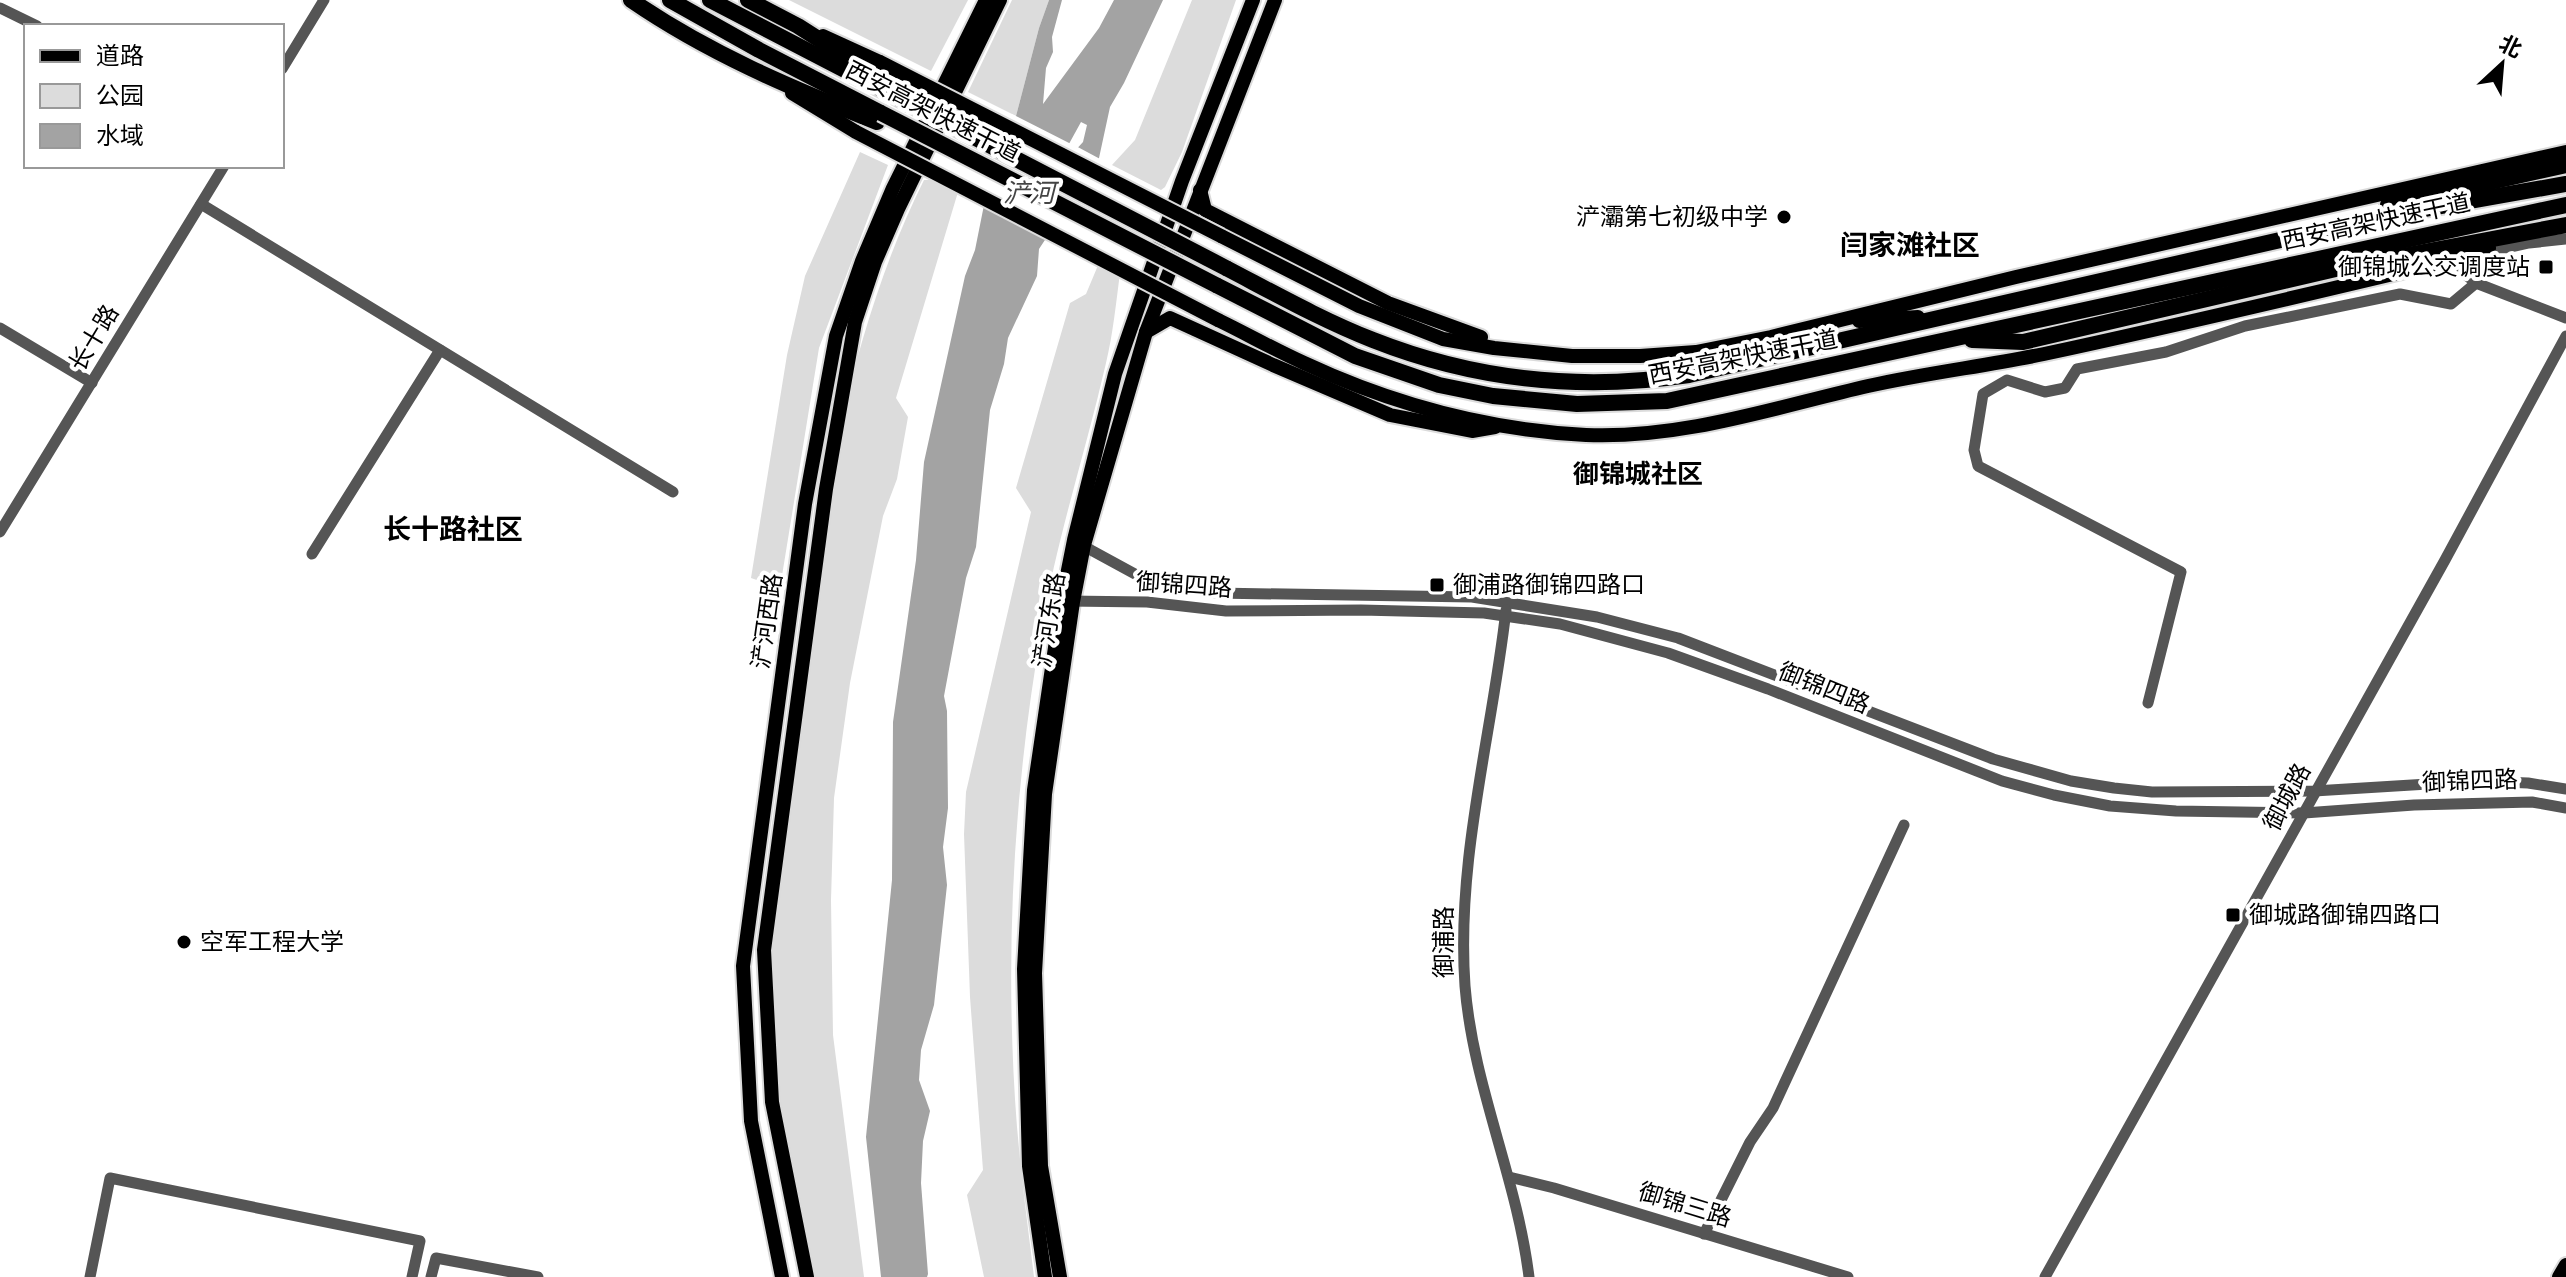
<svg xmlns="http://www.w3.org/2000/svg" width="2566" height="1277" font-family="Montserrat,'Noto Sans SC',sans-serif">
	<rect width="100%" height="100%" fill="#fff"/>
	<g fill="#dcdcdc">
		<polygon points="789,0 968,0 931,71"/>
		<polygon points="1012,0 1049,0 1039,28 1016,116 968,92"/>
		<polygon points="1192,0 1236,0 1182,152 1165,187 1161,190 1112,165 1135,140"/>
		<polygon points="860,152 888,165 819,348 780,588 751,578 787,355 805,276"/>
		<path d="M924,180H934L958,192L896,398L908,417L897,479L883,516L850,683L834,798L831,900L833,1035L864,1277H811L772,1053L765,943L840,426C860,341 885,258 924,180Z"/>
		<path d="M1099,263L1120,273C1116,303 1113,334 1106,363C1086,451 1057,537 1042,627C1013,791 1004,961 1017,1127C1021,1177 1028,1227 1034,1277H984L967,1195L983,1170L970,997L964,834L966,792L1031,512L1016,488L1070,303L1086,294Z"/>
	</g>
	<path fill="#a3a3a3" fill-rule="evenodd" d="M1049,0H1062L1052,37L1053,52L1046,68L1043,104L1099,28L1114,0H1163L1124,83L1110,107L1099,158L1039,249L1037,276L1008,338L1004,364L990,410L976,547L966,578L944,696L947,711L948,808L943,847L947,885L934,1005L921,1050L919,1080L930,1111L923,1141L921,1183L928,1274L927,1277H881L866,1137L892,880L893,722L916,560L924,462L965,276L975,250L984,205L1016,116L1039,28ZM1081,122L1087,125L1083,142L1062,165L1059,162Z"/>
	<polygon fill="#fff" points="1012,114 1073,145 1071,149 1074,145 1102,160 1088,188 1050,238 980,203 985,184"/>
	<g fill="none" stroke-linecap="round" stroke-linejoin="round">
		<g stroke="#dbdbdb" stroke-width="18">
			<g id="major">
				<polyline points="823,36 880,62"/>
				<polyline points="792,93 856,132"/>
				<polyline points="1200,190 1205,210 1388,303 1481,337"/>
				<polyline points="1221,236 1359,306 1443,339 1494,348 1572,356 1640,356 1696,352 1771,337 2016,277 2566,152"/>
				<path d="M1218,320C1247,334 1275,350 1304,363C1392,404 1489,430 1586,435C1683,439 1776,407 1868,386C1926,373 1986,366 2044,354C2179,325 2314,293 2448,261"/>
				<polyline points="1859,321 1918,317"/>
				<polyline points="1146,332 1170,318 1273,365 1390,415 1472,431 1495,427"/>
				<polyline points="782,1277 751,1121 743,966 805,504 836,336 862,261 893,188 986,0"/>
				<polyline points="807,1277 772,1102 764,950 826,489 855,322 875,262 898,209 1000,0"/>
				<polyline points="1045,1277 1029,1166 1024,969 1034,790 1062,600 1074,540 1115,374 1182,181 1253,0"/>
				<polyline points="1060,1277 1041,1166 1035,973 1045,794 1073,602 1084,545 1146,332 1275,0"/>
				<polyline points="2559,1277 2566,1265"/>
			</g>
		</g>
		<g stroke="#dbdbdb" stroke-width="20">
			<g id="highway">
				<path d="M631,0C708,53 791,88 877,122"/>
				<polyline points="670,0 759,50 881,113"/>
				<polyline points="710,0 889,93"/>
				<polyline points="748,0 798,26 878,77"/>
				<polyline points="2388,205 2566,165"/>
				<polyline points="2448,261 2488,248"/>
				<path d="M1226,268C1274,293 1322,320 1373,340C1474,380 1581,391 1689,375L2390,215L2566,184"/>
				<polyline points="1216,285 1355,356 1439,385 1493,396 1577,404 1667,401 2566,205"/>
				<polyline points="1972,340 2023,342 2340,268 2566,225"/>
			</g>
		</g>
		<g stroke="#555" stroke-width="11">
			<polyline points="0,8 37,26"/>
			<polyline points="282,69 324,0"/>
			<polyline points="201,204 673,492"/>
			<polyline points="2484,253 2529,243 2566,239"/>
			<polyline points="2448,261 2476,283 2566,318"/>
			<polyline points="0,328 92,383"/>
			<polyline points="0,532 224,166"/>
			<polyline points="1078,543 1157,586 1215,593 1472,597 1597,617 1678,638 1993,759 2071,781 2114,788 2152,792 2314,791 2477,781 2528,783 2566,789"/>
			<polyline points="312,554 440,350"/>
			<polyline points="1067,601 1147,602 1226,611 1361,610 1484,613 1560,624 1668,653 1768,689 2002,781 2054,795 2110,806 2176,811 2304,813 2414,805 2532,802 2566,808"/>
			<path d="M1506,610C1492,735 1456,859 1465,986C1473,1086 1517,1178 1529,1277"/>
			<polyline points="2148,703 2181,572 1978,466 1974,450 1983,394 2007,380 2045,392 2065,388 2077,369 2166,352 2245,326 2400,294 2451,304 2476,283"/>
			<polyline points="1509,1177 1554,1188 1848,1277"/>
			<polyline points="1704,1234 1750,1142 1773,1108 1904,825"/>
			<polyline points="90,1277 110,1178 420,1241 412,1277"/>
			<polyline points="431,1277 436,1258 538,1277"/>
			<polyline points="2045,1277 2445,560 2566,336"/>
		</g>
		<use href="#major" stroke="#000" stroke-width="14"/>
		<use href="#highway" stroke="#000" stroke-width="16"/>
		<g stroke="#dbdbdb" stroke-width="18" stroke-linecap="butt">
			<g id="major-bridge">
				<polyline points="880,62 1221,236"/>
				<polyline points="856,132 1218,320"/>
			</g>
		</g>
		<g stroke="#dbdbdb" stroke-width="20" stroke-linecap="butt">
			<g id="highway-bridge">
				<polyline points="889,93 1226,268"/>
				<polyline points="881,113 1216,285"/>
			</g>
		</g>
		<use href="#major-bridge" stroke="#000" stroke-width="14"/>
		<use href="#highway-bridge" stroke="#000" stroke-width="16"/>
	</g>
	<g fill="#000" stroke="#fff" stroke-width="3">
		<circle cx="1784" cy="217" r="8"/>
		<rect x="2538" y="259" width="16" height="16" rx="4"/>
		<rect x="1429" y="577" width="16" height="16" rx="4"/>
		<rect x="2225" y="907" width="16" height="16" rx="4"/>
		<circle cx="184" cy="942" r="8"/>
	</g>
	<g text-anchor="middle" stroke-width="8" stroke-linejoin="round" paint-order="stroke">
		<g font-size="24" fill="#000" stroke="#fff">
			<text transform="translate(933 112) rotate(27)" y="8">西安高架快速干道</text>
			<text transform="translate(2376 222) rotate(-12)" y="8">西安高架快速干道</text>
			<text transform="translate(94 338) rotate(-59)" y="8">长十路</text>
			<text transform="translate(1743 357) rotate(-11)" y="8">西安高架快速干道</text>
			<text transform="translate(1184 585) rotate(4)" y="8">御锦四路</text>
			<text transform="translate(1049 620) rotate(-81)" y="8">浐河东路</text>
			<text transform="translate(767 621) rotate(-82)" y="8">浐河西路</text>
			<text transform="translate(1824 688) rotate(22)" y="8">御锦四路</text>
			<text transform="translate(2470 781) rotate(-2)" y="8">御锦四路</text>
			<text transform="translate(2287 797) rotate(-62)" y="8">御城路</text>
			<text transform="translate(1444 942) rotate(-90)" y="8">御浦路</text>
			<text transform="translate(1685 1205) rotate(17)" y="8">御锦三路</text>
		</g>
		<g font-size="24" fill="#000" stroke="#fff" text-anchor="start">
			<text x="1768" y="225" text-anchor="end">浐灞第七初级中学</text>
			<text x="2530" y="275" text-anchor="end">御锦城公交调度站</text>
			<text x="1453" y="593">御浦路御锦四路口</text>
			<text x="2249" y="923">御城路御锦四路口</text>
			<text x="200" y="950">空军工程大学</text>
		</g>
		<g font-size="26" font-style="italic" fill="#444" stroke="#fff">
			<text x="1029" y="202">浐河</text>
		</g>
		<g font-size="26" font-weight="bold" fill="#000" stroke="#fff">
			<text x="1638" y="483">御锦城社区</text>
		</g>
		<g font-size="28" font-weight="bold" fill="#000" stroke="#fff">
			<text x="1910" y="255">闫家滩社区</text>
			<text x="453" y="539">长十路社区</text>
		</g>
	</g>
	<rect x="24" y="24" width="260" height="144" fill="#ffffff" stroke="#999999" stroke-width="2"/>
	<rect x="40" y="50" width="40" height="12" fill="#000000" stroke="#999999" stroke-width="2"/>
	<text x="96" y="64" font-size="24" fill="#000000">道路</text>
	<rect x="40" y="84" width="40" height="24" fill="#dcdcdc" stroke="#999999" stroke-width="2"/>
	<text x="96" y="104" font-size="24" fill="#000000">公园</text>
	<rect x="40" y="124" width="40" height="24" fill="#a3a3a3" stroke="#999999" stroke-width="2"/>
	<text x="96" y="144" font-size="24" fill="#000000">水域</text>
	<g transform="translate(2502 64) rotate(26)" stroke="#ffffff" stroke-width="6" paint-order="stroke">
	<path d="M0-6L14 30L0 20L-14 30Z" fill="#000000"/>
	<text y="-12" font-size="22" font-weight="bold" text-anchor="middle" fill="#000000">北</text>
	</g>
</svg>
